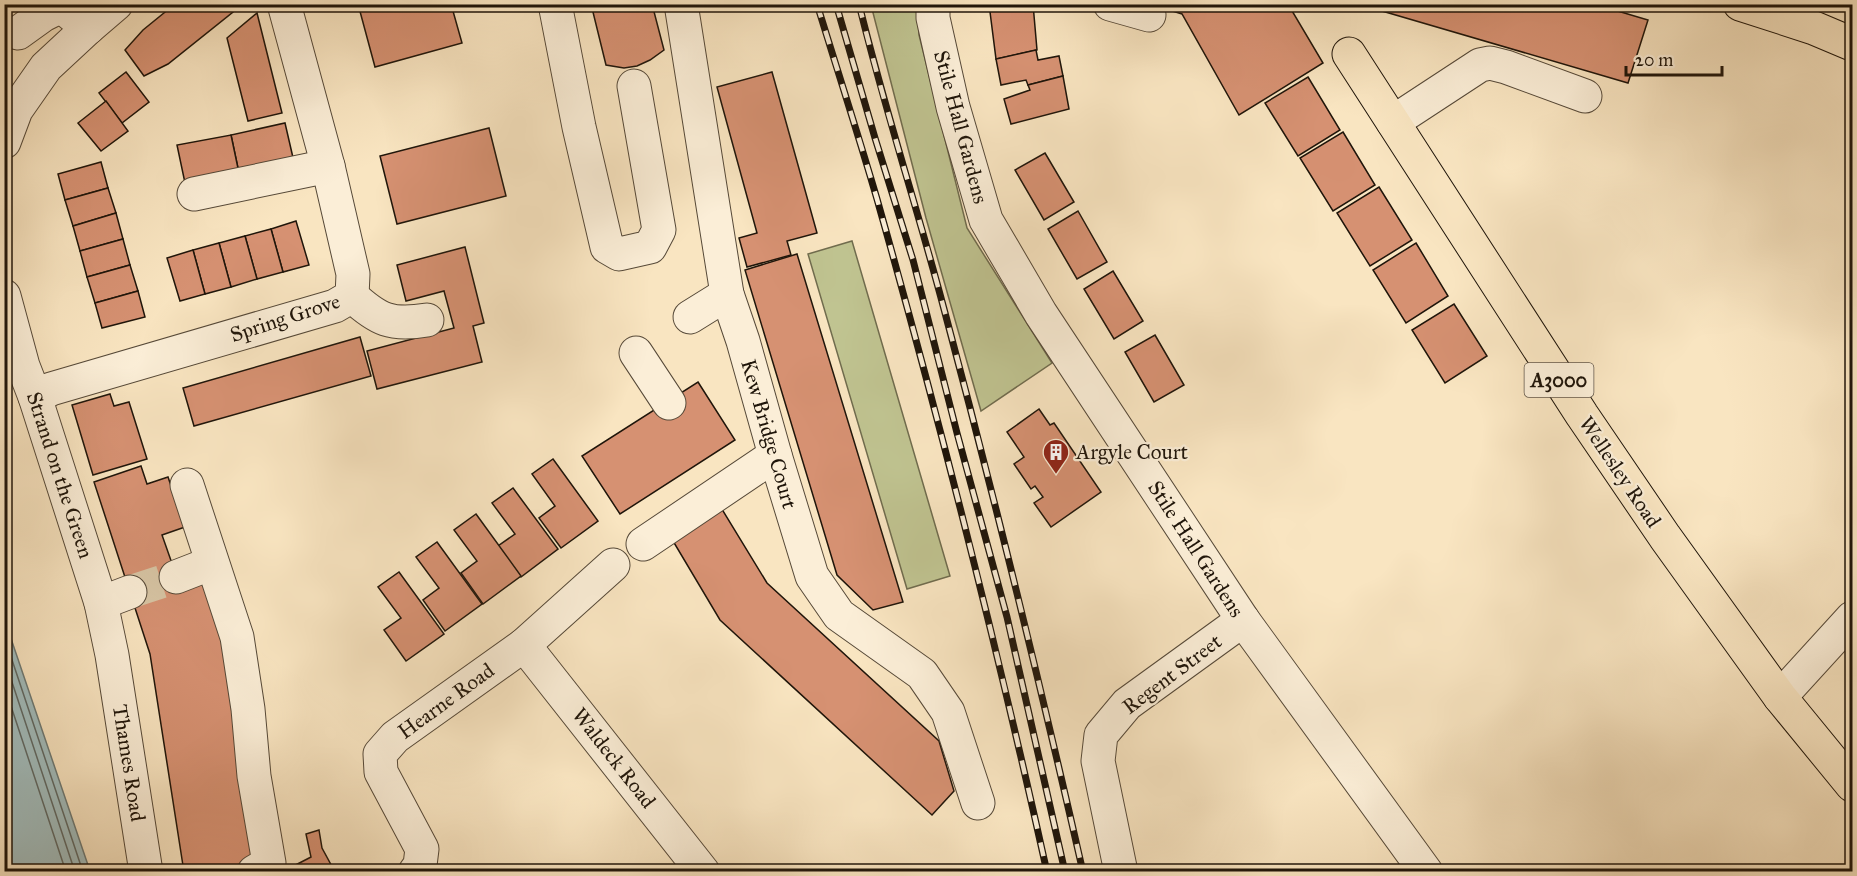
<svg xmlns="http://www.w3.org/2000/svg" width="1857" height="876" font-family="'IM FELL Great Primer',serif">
	<rect width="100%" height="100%" fill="#f9e5c1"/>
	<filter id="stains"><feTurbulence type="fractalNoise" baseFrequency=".00333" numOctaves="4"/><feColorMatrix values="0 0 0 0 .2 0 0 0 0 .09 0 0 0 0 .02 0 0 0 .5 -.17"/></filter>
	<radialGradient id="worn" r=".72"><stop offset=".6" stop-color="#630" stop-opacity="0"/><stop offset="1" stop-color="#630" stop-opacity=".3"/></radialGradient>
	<g fill="#c0c491" stroke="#706c4e" stroke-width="1.5">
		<polygon points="871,5 917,5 919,35 967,228 1052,363 981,411 926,218"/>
		<polygon points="852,241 950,576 907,589 808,254"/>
	</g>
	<polygon fill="#a2bdbd" stroke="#6e7a75" stroke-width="1.5" points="4,618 90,871 5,871"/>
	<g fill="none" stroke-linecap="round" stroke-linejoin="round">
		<g stroke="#606964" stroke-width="1.5">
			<polyline points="4,636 83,872"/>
			<polyline points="4,658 75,872"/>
			<polyline points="4,685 66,872"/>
		</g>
	</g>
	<g fill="#d69172" stroke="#1f150a" stroke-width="1.5">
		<polygon points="175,4 228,4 233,12 168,64 144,76 125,50 143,30"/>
		<polygon points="358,4 451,4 462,43 375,67"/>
		<polygon points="591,4 652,4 664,50 650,60 637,66 624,68 606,65"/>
		<polygon points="989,4 1033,4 1037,50 996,59"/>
		<polygon points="1150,4 1288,4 1323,63 1239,115 1182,14"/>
		<polygon points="1358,4 1594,4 1648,20 1628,83"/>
		<polygon points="257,13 282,113 248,121 227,38"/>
		<polygon points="1036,50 1038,60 1059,56 1063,76 1028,85 1026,80 1001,85 996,59"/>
		<polygon points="126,72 149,102 122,123 99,93"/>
		<polygon points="772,72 817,233 787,241 791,255 747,267 739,238 757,233 717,87"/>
		<polygon points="1063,76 1069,109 1011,124 1004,99 1030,90 1028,85"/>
		<polygon points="1308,77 1340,130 1298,156 1265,103"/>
		<polygon points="106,101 128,131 101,151 78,123"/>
		<polygon points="285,123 294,162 239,173 231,135"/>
		<polygon points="489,128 506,196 397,224 380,156"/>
		<polygon points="1343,132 1375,185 1333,211 1300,158"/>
		<polygon points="231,135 239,173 185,183 177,145"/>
		<polygon points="1045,153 1074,202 1044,220 1015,170"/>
		<polygon points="101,162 108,188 65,200 58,174"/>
		<polygon points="1379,187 1412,240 1370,266 1337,213"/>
		<polygon points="108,188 116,213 73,226 65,200"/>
		<polygon points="1078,211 1107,262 1077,279 1048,229"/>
		<polygon points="116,213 123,239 80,251 73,226"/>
		<polygon points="296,221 309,265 283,272 271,229"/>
		<polygon points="271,229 283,272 257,279 245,236"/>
		<polygon points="245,236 257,279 231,287 219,243"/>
		<polygon points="123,239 130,265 87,277 80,251"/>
		<polygon points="219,243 231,287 205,294 193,250"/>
		<polygon points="1416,243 1448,296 1406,323 1373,270"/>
		<polygon points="465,247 484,323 473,326 482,362 377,389 367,351 454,328 444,291 406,301 397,265"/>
		<polygon points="193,250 205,294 180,301 167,258"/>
		<polygon points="797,254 903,602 873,610 837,575 745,270"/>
		<polygon points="130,265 138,291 95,303 87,277"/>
		<polygon points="1113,271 1143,321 1114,339 1084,289"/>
		<polygon points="138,291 145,317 102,328 95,303"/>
		<polygon points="1454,304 1487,356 1445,383 1412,330"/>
		<polygon points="1155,335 1184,385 1154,402 1125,352"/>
		<polygon points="360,337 371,376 194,426 183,388"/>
		<polygon points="698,382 735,440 620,514 582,456"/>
		<polygon points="110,394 114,406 129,402 147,459 93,475 72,405"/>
		<polygon points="1039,409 1050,425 1054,423 1101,492 1051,527 1034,503 1043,497 1035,486 1031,489 1014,464 1024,457 1007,432"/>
		<polygon points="553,459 598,521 561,548 539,518 555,506 532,474"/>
		<polygon points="141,466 147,484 168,477 185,527 162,535 181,589 206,580 222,634 257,863 233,867 234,872 184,872 150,654 94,482"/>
		<polygon points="513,488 558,549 521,577 498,546 515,534 492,503"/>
		<polygon points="720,506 767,583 939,741 954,791 932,815 720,620 670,536"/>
		<polygon points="476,514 521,576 483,604 461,573 477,561 454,530"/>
		<polygon points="437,542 482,604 445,631 423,600 439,588 416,557"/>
		<polygon points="399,572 444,634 406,661 384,630 401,618 378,587"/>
		<polygon points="319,830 322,848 335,872 282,872 311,857 306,834"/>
	</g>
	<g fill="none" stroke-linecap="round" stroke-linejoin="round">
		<polyline stroke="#d8c6a6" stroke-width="33" stroke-dasharray="33 16" stroke-linecap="butt" points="130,592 176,577"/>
		<g stroke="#564938" stroke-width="35">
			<g id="minor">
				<polyline points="555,4 579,127 607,247 619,254 650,247 659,230 634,86"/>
				<polyline points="681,4 727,294 743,341 775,455 812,576 839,615 922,674 948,712 978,803"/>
				<polyline points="933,4 933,18 953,107 986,220 1041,314 1243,620 1426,872"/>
				<polyline points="1110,4 1149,15"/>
				<polyline points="18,33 43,15 61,6 88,28"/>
				<polyline points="1393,122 1480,65 1490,63 1506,67 1585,96"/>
				<polyline points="4,142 16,110 46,67 88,28 116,4"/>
				<polyline points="194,194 328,166"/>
				<polyline points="4,296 23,366 35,397 101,603 112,655 146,872"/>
				<path d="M352,296C378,320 391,326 427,320"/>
				<polyline points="690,317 727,294"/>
				<polyline points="636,353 669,403"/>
				<polyline points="35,397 51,389 335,306 352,296 353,274 328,166 284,4"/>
				<polyline points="187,485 237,637 248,709 254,776 269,863 254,872"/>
				<polyline points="643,544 775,455"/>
				<polyline points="176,577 212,563"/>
				<polyline points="101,603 130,592"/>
				<polyline points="524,645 703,872"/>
				<polyline points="1780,697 1852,618"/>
				<polyline points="415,872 420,865 422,849 381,772 380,754 395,737 524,645 613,565"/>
				<polyline points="1121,872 1098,761 1101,735 1127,704 1243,620"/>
			</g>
		</g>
		<g stroke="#1f150a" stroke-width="35">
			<polyline id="major" points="1349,54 1582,415 1665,537 1780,697 1852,785"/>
		</g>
		<g stroke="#1f150a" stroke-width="35">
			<polyline id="highway" points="1740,4 1814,28 1852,44"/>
		</g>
		<use href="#minor" stroke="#fbeed7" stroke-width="33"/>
		<use href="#major" stroke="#f9e5c1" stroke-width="33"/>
		<use href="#highway" stroke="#f9e5c1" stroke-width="33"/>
		<g stroke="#1f150a" stroke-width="7">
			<g id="rail">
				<path d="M817,4C837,69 858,134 877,199C940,422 997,646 1047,872"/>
				<polyline points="836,4 875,138 913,260 957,433 1007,617 1065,872"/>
				<path d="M859,4C884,107 917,207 944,309C994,496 1040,683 1083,872"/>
			</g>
		</g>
		<use href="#rail" stroke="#fbeed7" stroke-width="4.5" stroke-dasharray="14" stroke-linecap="butt"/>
	</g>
	<defs>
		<g id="building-pin" transform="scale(1.35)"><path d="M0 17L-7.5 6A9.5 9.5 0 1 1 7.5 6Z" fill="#8f2418" stroke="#fbeed7"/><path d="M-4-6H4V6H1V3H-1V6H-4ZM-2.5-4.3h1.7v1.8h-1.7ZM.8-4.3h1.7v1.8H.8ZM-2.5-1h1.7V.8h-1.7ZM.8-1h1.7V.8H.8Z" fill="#fff"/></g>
	</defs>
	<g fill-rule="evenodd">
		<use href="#building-pin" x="1056" y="452"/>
	</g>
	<g text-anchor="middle" stroke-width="4.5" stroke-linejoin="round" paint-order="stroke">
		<rect fill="#fbeed7" stroke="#615648" stroke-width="1.5" x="1524.5" y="363" width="69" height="34" rx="4.5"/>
		<g font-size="20" font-weight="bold" fill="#1f150a">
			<text x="1559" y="387">A3000</text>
		</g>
		<g font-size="21" fill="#1f150a" stroke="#fbeed7">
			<text transform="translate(961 127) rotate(75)" y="7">Stile Hall Gardens</text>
			<text transform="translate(285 318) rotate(-18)" y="7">Spring Grove</text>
			<text transform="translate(769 434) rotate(74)" y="7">Kew Bridge Court</text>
			<text transform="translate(1620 472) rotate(56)" y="7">Wellesley Road</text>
			<text transform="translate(60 475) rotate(72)" y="7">Strand on the Green</text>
			<text transform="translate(1196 549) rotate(57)" y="7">Stile Hall Gardens</text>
			<text transform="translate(1172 674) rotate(-37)" y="7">Regent Street</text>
			<text transform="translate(446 701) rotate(-36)" y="7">Hearne Road</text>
			<text transform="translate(614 758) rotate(52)" y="7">Waldeck Road</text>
			<text transform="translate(129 763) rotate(81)" y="7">Thames Road</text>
		</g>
		<g font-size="21" fill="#1f150a" stroke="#fbeed7" text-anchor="start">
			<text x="1076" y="459">Argyle Court</text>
		</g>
	</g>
	<rect width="1857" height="876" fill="none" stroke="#f9e5c1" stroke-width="24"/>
	<rect x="6" y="6" width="1845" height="864" fill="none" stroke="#1f150a" stroke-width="3"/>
	<rect x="12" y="12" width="1833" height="852" fill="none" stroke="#1f150a" stroke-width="1.5"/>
	<path d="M1626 66v9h96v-9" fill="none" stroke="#1f150a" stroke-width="3"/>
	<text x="1635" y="66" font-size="18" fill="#1f150a" stroke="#fbeed7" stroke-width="4.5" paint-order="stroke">20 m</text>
	<rect width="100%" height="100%" filter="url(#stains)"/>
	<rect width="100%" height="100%" fill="url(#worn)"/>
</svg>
